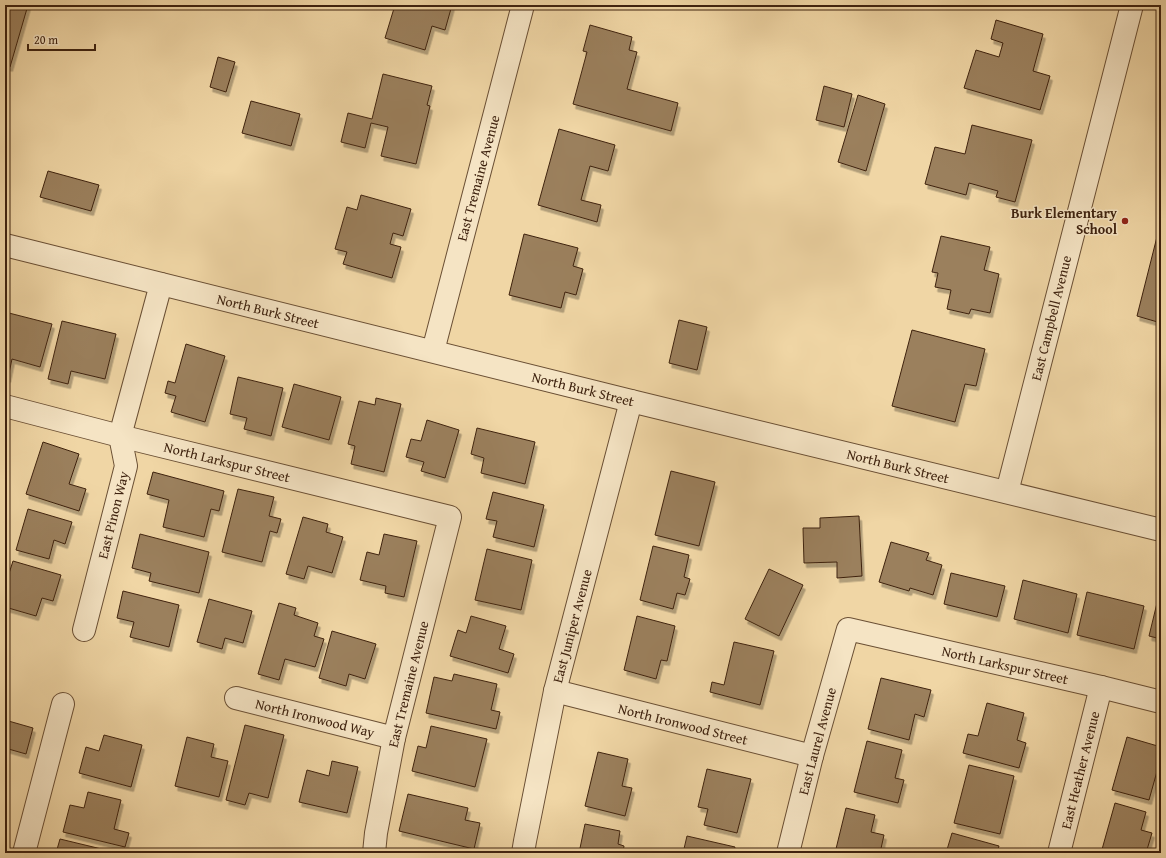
<svg xmlns="http://www.w3.org/2000/svg" width="1166" height="858" font-family="'Gentium Book Plus',serif">
	<defs>
		<filter id="shadow"><feDropShadow dx="2.5" dy="4.5" stdDeviation="0" flood-color="#0004"/></filter>
	</defs>
	<rect width="100%" height="100%" fill="#f0d6a5"/>
	<filter id="stains"><feTurbulence type="fractalNoise" baseFrequency=".005" numOctaves="4"/><feColorMatrix values="0 0 0 0 .2 0 0 0 0 .09 0 0 0 0 .02 0 0 0 .5 -.17"/></filter>
	<radialGradient id="worn" r=".72"><stop offset=".6" stop-color="#630" stop-opacity="0"/><stop offset="1" stop-color="#630" stop-opacity=".3"/></radialGradient>
	<g fill="#9b805d" stroke="#3e220f" filter="url(#shadow)">
		<polygon points="5,5 28,5 10,67 5,65"/>
		<polygon points="395,5 452,5 445,30 432,26 425,50 385,38"/>
		<polygon points="996,20 1043,34 1033,71 1050,76 1040,110 964,88 976,50 999,57 1003,43 991,39"/>
		<polygon points="590,25 632,37 629,50 637,52 627,89 678,103 671,131 573,104 587,52 583,51"/>
		<polygon points="218,57 235,62 226,92 210,87"/>
		<polygon points="383,74 432,86 427,105 430,106 416,164 381,156 388,127 371,123 365,148 341,142 348,113 372,119"/>
		<polygon points="824,86 852,94 844,127 816,120"/>
		<polygon points="858,95 885,104 866,171 838,162"/>
		<polygon points="251,101 300,114 291,146 242,133"/>
		<polygon points="972,125 1032,140 1015,202 996,197 998,191 969,183 966,195 925,184 935,147 965,154"/>
		<polygon points="559,129 615,145 608,171 590,166 581,200 601,205 597,222 538,205"/>
		<polygon points="48,171 99,185 91,211 40,197"/>
		<polygon points="361,195 411,209 403,236 393,233 390,244 401,247 392,278 343,264 347,252 335,249 347,207 357,210"/>
		<polygon points="1161,221 1161,323 1137,316"/>
		<polygon points="524,234 578,248 573,266 583,269 576,295 565,292 561,308 509,295"/>
		<polygon points="941,236 990,247 984,270 999,274 990,313 971,309 969,314 947,309 951,290 935,287 938,273 932,272"/>
		<polygon points="5,312 52,324 40,367 12,359 8,378 5,377"/>
		<polygon points="679,320 707,327 697,370 669,363"/>
		<polygon points="62,321 116,334 105,379 71,371 68,384 48,379"/>
		<polygon points="912,330 985,349 976,386 965,384 955,422 892,406"/>
		<polygon points="186,344 225,356 205,422 171,412 176,396 165,393 168,381 175,383"/>
		<polygon points="238,377 283,388 271,436 244,429 247,418 230,414"/>
		<polygon points="294,384 341,397 329,440 282,427"/>
		<polygon points="376,398 401,404 384,472 351,464 355,446 348,444 359,401 375,405"/>
		<polygon points="427,420 459,430 445,478 421,471 424,462 406,457 411,439 421,441"/>
		<polygon points="477,428 535,442 525,484 481,473 484,458 471,454"/>
		<polygon points="43,442 79,454 69,484 86,489 79,511 26,494"/>
		<polygon points="671,471 715,482 699,546 655,535"/>
		<polygon points="153,472 224,491 219,511 211,509 204,537 163,527 169,500 147,494"/>
		<polygon points="238,489 274,497 269,516 281,519 277,533 270,531 262,562 222,552"/>
		<polygon points="493,492 544,505 534,547 493,537 497,521 486,519"/>
		<polygon points="28,509 72,522 65,544 54,540 49,559 16,550"/>
		<polygon points="859,516 862,576 837,578 837,562 804,563 803,528 820,528 820,518"/>
		<polygon points="303,517 328,524 326,532 343,537 332,573 308,566 304,579 286,574"/>
		<polygon points="140,534 209,552 199,593 149,581 151,573 132,568"/>
		<polygon points="384,534 417,541 404,597 385,593 386,586 360,580 367,552 379,555"/>
		<polygon points="891,542 929,553 926,560 942,565 933,595 910,588 909,591 879,582"/>
		<polygon points="653,546 689,555 684,577 690,579 685,595 677,593 673,609 640,600"/>
		<polygon points="487,549 532,560 521,610 475,600"/>
		<polygon points="13,561 61,575 53,601 42,598 36,616 5,607 5,586"/>
		<polygon points="769,569 803,585 779,636 745,619"/>
		<polygon points="951,573 1005,586 997,617 944,604"/>
		<polygon points="1023,580 1077,594 1068,633 1014,619"/>
		<polygon points="123,591 179,605 169,647 130,637 134,622 117,618"/>
		<polygon points="1087,592 1144,606 1134,649 1077,635"/>
		<polygon points="209,599 252,611 243,643 225,638 222,649 197,642"/>
		<polygon points="279,603 296,608 294,615 318,623 314,636 324,639 315,667 285,659 279,680 258,674"/>
		<polygon points="1157,603 1161,604 1161,639 1149,636"/>
		<polygon points="471,616 506,626 499,649 514,654 508,673 450,656 458,630 466,633"/>
		<polygon points="637,616 675,626 667,661 661,660 656,679 624,670"/>
		<polygon points="332,631 376,644 365,679 349,674 346,686 319,678"/>
		<polygon points="734,642 774,651 760,705 710,692 712,682 724,685"/>
		<polygon points="454,674 497,684 491,710 500,712 496,729 426,713 434,677 452,681"/>
		<polygon points="881,678 931,690 924,717 915,714 909,740 868,729"/>
		<polygon points="987,703 1024,713 1017,740 1026,743 1019,768 963,753 968,734 978,736"/>
		<polygon points="5,720 33,728 26,754 5,748"/>
		<polygon points="245,725 284,735 268,798 249,793 245,805 226,800"/>
		<polygon points="431,726 487,739 475,787 412,771 418,746 426,748"/>
		<polygon points="104,735 142,745 131,787 79,773 86,747 99,751"/>
		<polygon points="187,737 214,744 211,757 228,761 219,797 175,786"/>
		<polygon points="1127,737 1161,747 1161,757 1149,800 1112,790"/>
		<polygon points="867,741 902,750 895,778 904,780 898,803 854,792"/>
		<polygon points="598,752 628,759 622,786 632,788 625,816 585,806"/>
		<polygon points="332,761 358,767 347,813 299,802 307,770 329,776"/>
		<polygon points="969,765 1014,776 1000,834 954,823"/>
		<polygon points="707,769 751,779 737,833 704,825 708,809 698,807"/>
		<polygon points="88,792 121,800 114,829 129,833 125,847 63,832 70,805 84,808"/>
		<polygon points="408,794 468,808 465,820 480,823 474,849 399,831"/>
		<polygon points="1115,803 1146,812 1141,830 1152,833 1146,853 1135,850 1135,853 1101,853"/>
		<polygon points="846,808 875,815 871,832 884,835 880,853 835,853"/>
		<polygon points="585,824 620,831 618,844 624,846 623,853 579,853"/>
		<polygon points="952,833 999,846 997,853 946,853"/>
		<polygon points="687,836 735,847 734,853 683,853"/>
		<polygon points="60,839 118,853 56,853"/>
	</g>
	<g fill="none" stroke-linecap="round" stroke-linejoin="round">
		<g stroke="#6a4f34" stroke-width="24">
			<g id="minor">
				<polyline points="433,351 523,5"/>
				<polyline points="5,406 120,436 450,517 394,738 376,833 374,853"/>
				<polyline points="1007,492 1132,5"/>
				<polyline points="84,630 126,466 120,436 161,284"/>
				<polyline points="555,691 812,756"/>
				<polyline points="236,698 394,738"/>
				<polyline points="24,853 63,704"/>
				<polyline points="523,853 525,841 555,691 631,401"/>
				<polyline points="788,853 812,756 848,629 1101,687 1161,702"/>
				<polyline points="1059,853 1101,687"/>
			</g>
		</g>
		<g stroke="#6a4f34" stroke-width="24">
			<polyline id="tertiary" points="5,245 631,401 1161,530"/>
		</g>
		<use href="#minor" stroke="#f5e4c4" stroke-width="22"/>
		<use href="#tertiary" stroke="#f5e4c4" stroke-width="22"/>
	</g>
	<circle fill="#8f2418" stroke="#f5e4c4" stroke-width="1.5" cx="1125" cy="221" r="4"/>
	<g text-anchor="middle" stroke-width="3" stroke-linejoin="round" paint-order="stroke">
		<g font-size="14" fill="#3e220f" stroke="#f5e4c4">
			<text transform="translate(478 178) rotate(-75)" y="5">East Tremaine Avenue</text>
			<text transform="translate(268 311) rotate(14)" y="5">North Burk Street</text>
			<text transform="translate(1051 318) rotate(-76)" y="5">East Campbell Avenue</text>
			<text transform="translate(583 389) rotate(14)" y="5">North Burk Street</text>
			<text transform="translate(227 462) rotate(14)" y="5">North Larkspur Street</text>
			<text transform="translate(898 466) rotate(14)" y="5">North Burk Street</text>
			<text transform="translate(113 515) rotate(-76)" y="5">East Pinon Way</text>
			<text transform="translate(572 626) rotate(-75)" y="5">East Juniper Avenue</text>
			<text transform="translate(1005 665) rotate(13)" y="5">North Larkspur Street</text>
			<text transform="translate(408 684) rotate(-76)" y="5">East Tremaine Avenue</text>
			<text transform="translate(315 718) rotate(14)" y="5">North Ironwood Way</text>
			<text transform="translate(683 724) rotate(14)" y="5">North Ironwood Street</text>
			<text transform="translate(817 741) rotate(-75)" y="5">East Laurel Avenue</text>
			<text transform="translate(1080 770) rotate(-76)" y="5">East Heather Avenue</text>
		</g>
		<g font-size="14" font-weight="bold" fill="#3e220f" stroke="#f5e4c4" text-anchor="end">
			<text x="1117" y="218">Burk Elementary<tspan x="1117" dy="16">School</tspan></text>
		</g>
	</g>
	<rect width="1166" height="858" fill="none" stroke="#f0d6a5" stroke-width="20"/>
	<rect x="6" y="6" width="1154" height="846" fill="none" stroke="#3e220f" stroke-width="2"/>
	<rect x="10" y="10" width="1146" height="838" fill="none" stroke="#3e220f"/>
	<path d="M28 44v6h67v-6" fill="none" stroke="#3e220f" stroke-width="2"/>
	<text x="34" y="44" font-size="12" fill="#3e220f" stroke="#f5e4c4" stroke-width="3" paint-order="stroke">20 m</text>
	<rect width="100%" height="100%" filter="url(#stains)"/>
	<rect width="100%" height="100%" fill="url(#worn)"/>
</svg>
